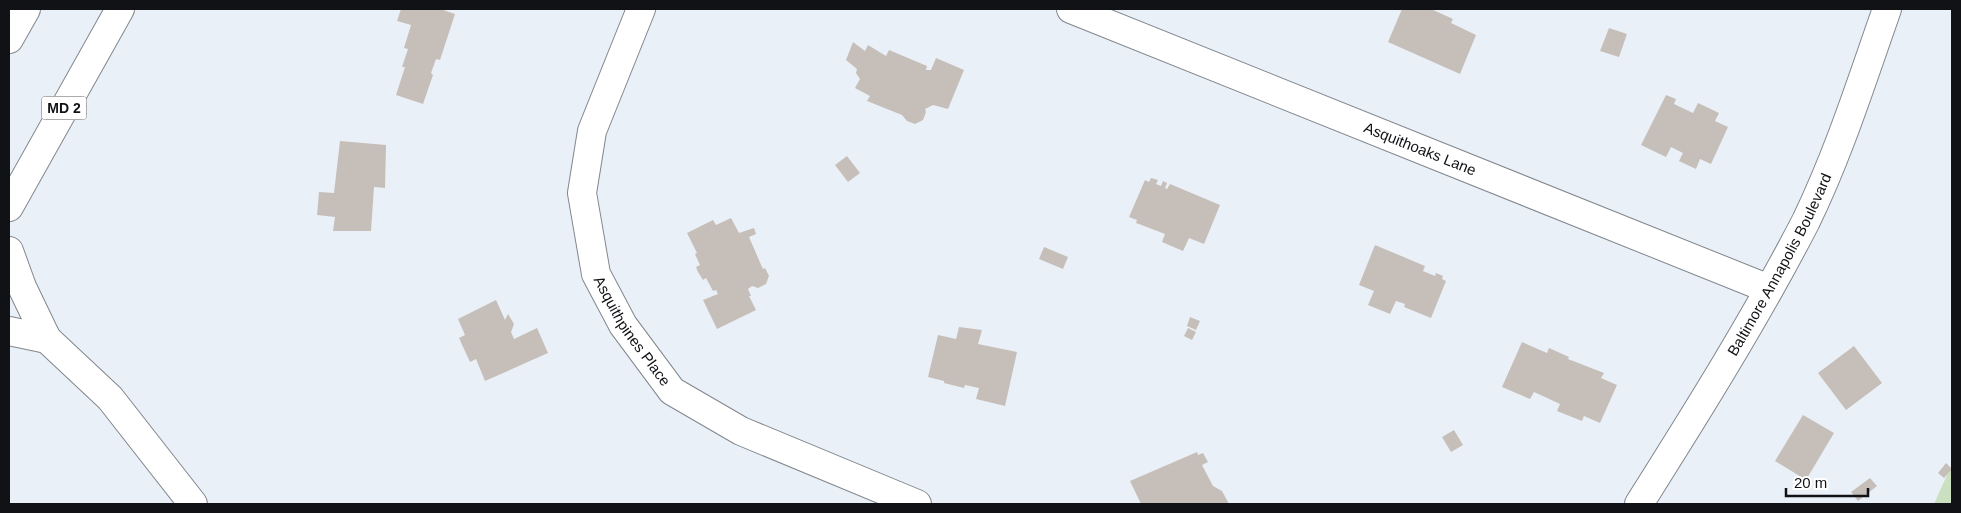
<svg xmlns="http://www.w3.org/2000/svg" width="1961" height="513" font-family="Helvetica,sans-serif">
	<rect width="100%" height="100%" fill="#eaf0f7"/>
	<polygon fill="#cbdfc1" points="1952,464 1952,504 1934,504"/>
	<g fill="#c6bfb9">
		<polygon points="401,9 440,9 455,14 440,60 436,59 431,73 433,75 423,104 396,95 405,67 402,67 408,49 404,48 411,25 397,21"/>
		<polygon points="1402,9 1431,9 1453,19 1451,23 1476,35 1460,74 1388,42"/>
		<polygon points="1609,28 1627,34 1619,57 1600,51"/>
		<polygon points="853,42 865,51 868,45 886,56 889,50 927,66 926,70 931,70 936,58 964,70 948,109 933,105 925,109 926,112 923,120 915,124 907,121 902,115 867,101 870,96 855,88 860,79 856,73 857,69 846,60"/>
		<polygon points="1666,95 1676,99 1674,104 1693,113 1698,103 1719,113 1715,121 1728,127 1711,164 1700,159 1696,169 1679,161 1683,153 1671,147 1666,157 1641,145"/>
		<polygon points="340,141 386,145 385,188 374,187 371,231 333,231 335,217 317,215 319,192 334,193"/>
		<polygon points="847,156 860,173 848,182 835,165"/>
		<polygon points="1151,178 1158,180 1156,184 1161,186 1163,181 1167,183 1165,188 1167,189 1170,184 1220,205 1204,244 1189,238 1183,251 1162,242 1165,234 1139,224 1136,223 1137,220 1129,217 1145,180 1149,182"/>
		<polygon points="731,218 739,233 754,228 756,234 749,237 762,267 763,269 765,268 769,276 766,284 758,288 752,286 748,289 751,296 749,296 756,310 717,329 703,300 718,294 716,290 713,291 706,278 703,280 698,272 696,267 700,265 695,254 697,253 687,233 713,220 716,225"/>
		<polygon points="1375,245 1425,266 1423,271 1435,276 1436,273 1443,276 1442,279 1446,281 1431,318 1404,307 1405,304 1396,301 1390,314 1368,305 1374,291 1359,285"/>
		<polygon points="1044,247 1068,257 1063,269 1039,259"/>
		<polygon points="496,300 505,320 508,314 514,324 511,332 514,339 537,328 548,353 485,381 476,359 470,362 459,338 465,335 458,319"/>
		<polygon points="1190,317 1200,321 1196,330 1187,326"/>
		<polygon points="959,327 982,330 978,344 1017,352 1005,406 976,399 979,388 965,385 964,388 944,383 944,381 928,377 938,335 956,339"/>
		<polygon points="1188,328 1196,332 1192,340 1184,336"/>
		<polygon points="1522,342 1547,353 1549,348 1569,357 1568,359 1604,373 1601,378 1617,385 1600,423 1584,416 1582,421 1557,411 1560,404 1534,392 1530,399 1502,387"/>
		<polygon points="1854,346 1882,383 1846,410 1818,373"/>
		<polygon points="1803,415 1834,433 1806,480 1775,461"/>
		<polygon points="1454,430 1463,445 1451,452 1442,437"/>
		<polygon points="1197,452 1198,455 1203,453 1208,462 1202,465 1213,486 1222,491 1229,504 1141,504 1130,481"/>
		<polygon points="1946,463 1952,469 1944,478 1938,473"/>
		<polygon points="1870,478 1877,486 1858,501 1851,492"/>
	</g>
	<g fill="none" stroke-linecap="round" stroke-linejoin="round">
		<g stroke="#81878d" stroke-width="30">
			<g id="minor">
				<path id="s1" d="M641,9L592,131L582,193L596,274L623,325L672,391L741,431L917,504"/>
				<path id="s2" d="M1071,9L1769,289"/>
				<polyline points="9,251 22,287 47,339 9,331"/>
				<polyline points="47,339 110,398 193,504"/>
				<path id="s3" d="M1639,504C1697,412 1756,318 1806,221C1839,153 1862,80 1887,9"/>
			</g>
		</g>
		<g stroke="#81878d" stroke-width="30">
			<g id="highway">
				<polyline points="9,39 26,9"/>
				<polyline points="9,207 120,9"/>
			</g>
		</g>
		<use href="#minor" stroke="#fff" stroke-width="28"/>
		<use href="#highway" stroke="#fff" stroke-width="28"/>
	</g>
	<g text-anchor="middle" stroke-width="4" stroke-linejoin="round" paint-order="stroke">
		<rect fill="#fff" stroke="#58595b" stroke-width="1" x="41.5" y="96.5" width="45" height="23" rx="4"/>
		<g font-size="14" font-weight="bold" fill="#101215">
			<text x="64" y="113">MD 2</text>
		</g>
		<g font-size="15" fill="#101215" stroke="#fff">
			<text dy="5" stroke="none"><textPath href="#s2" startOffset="376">Asquithoaks Lane</textPath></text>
			<text dy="5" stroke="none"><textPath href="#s3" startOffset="278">Baltimore Annapolis Boulevard</textPath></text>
			<text dy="5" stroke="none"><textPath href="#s1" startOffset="344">Asquithpines Place</textPath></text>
		</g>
	</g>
	<rect width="1961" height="513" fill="none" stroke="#101215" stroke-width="20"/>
	<path d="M1786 488v8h82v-8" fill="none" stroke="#101215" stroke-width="2.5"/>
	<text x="1794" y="488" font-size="15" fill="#101215" stroke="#ffffff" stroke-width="4" paint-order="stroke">20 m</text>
</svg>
